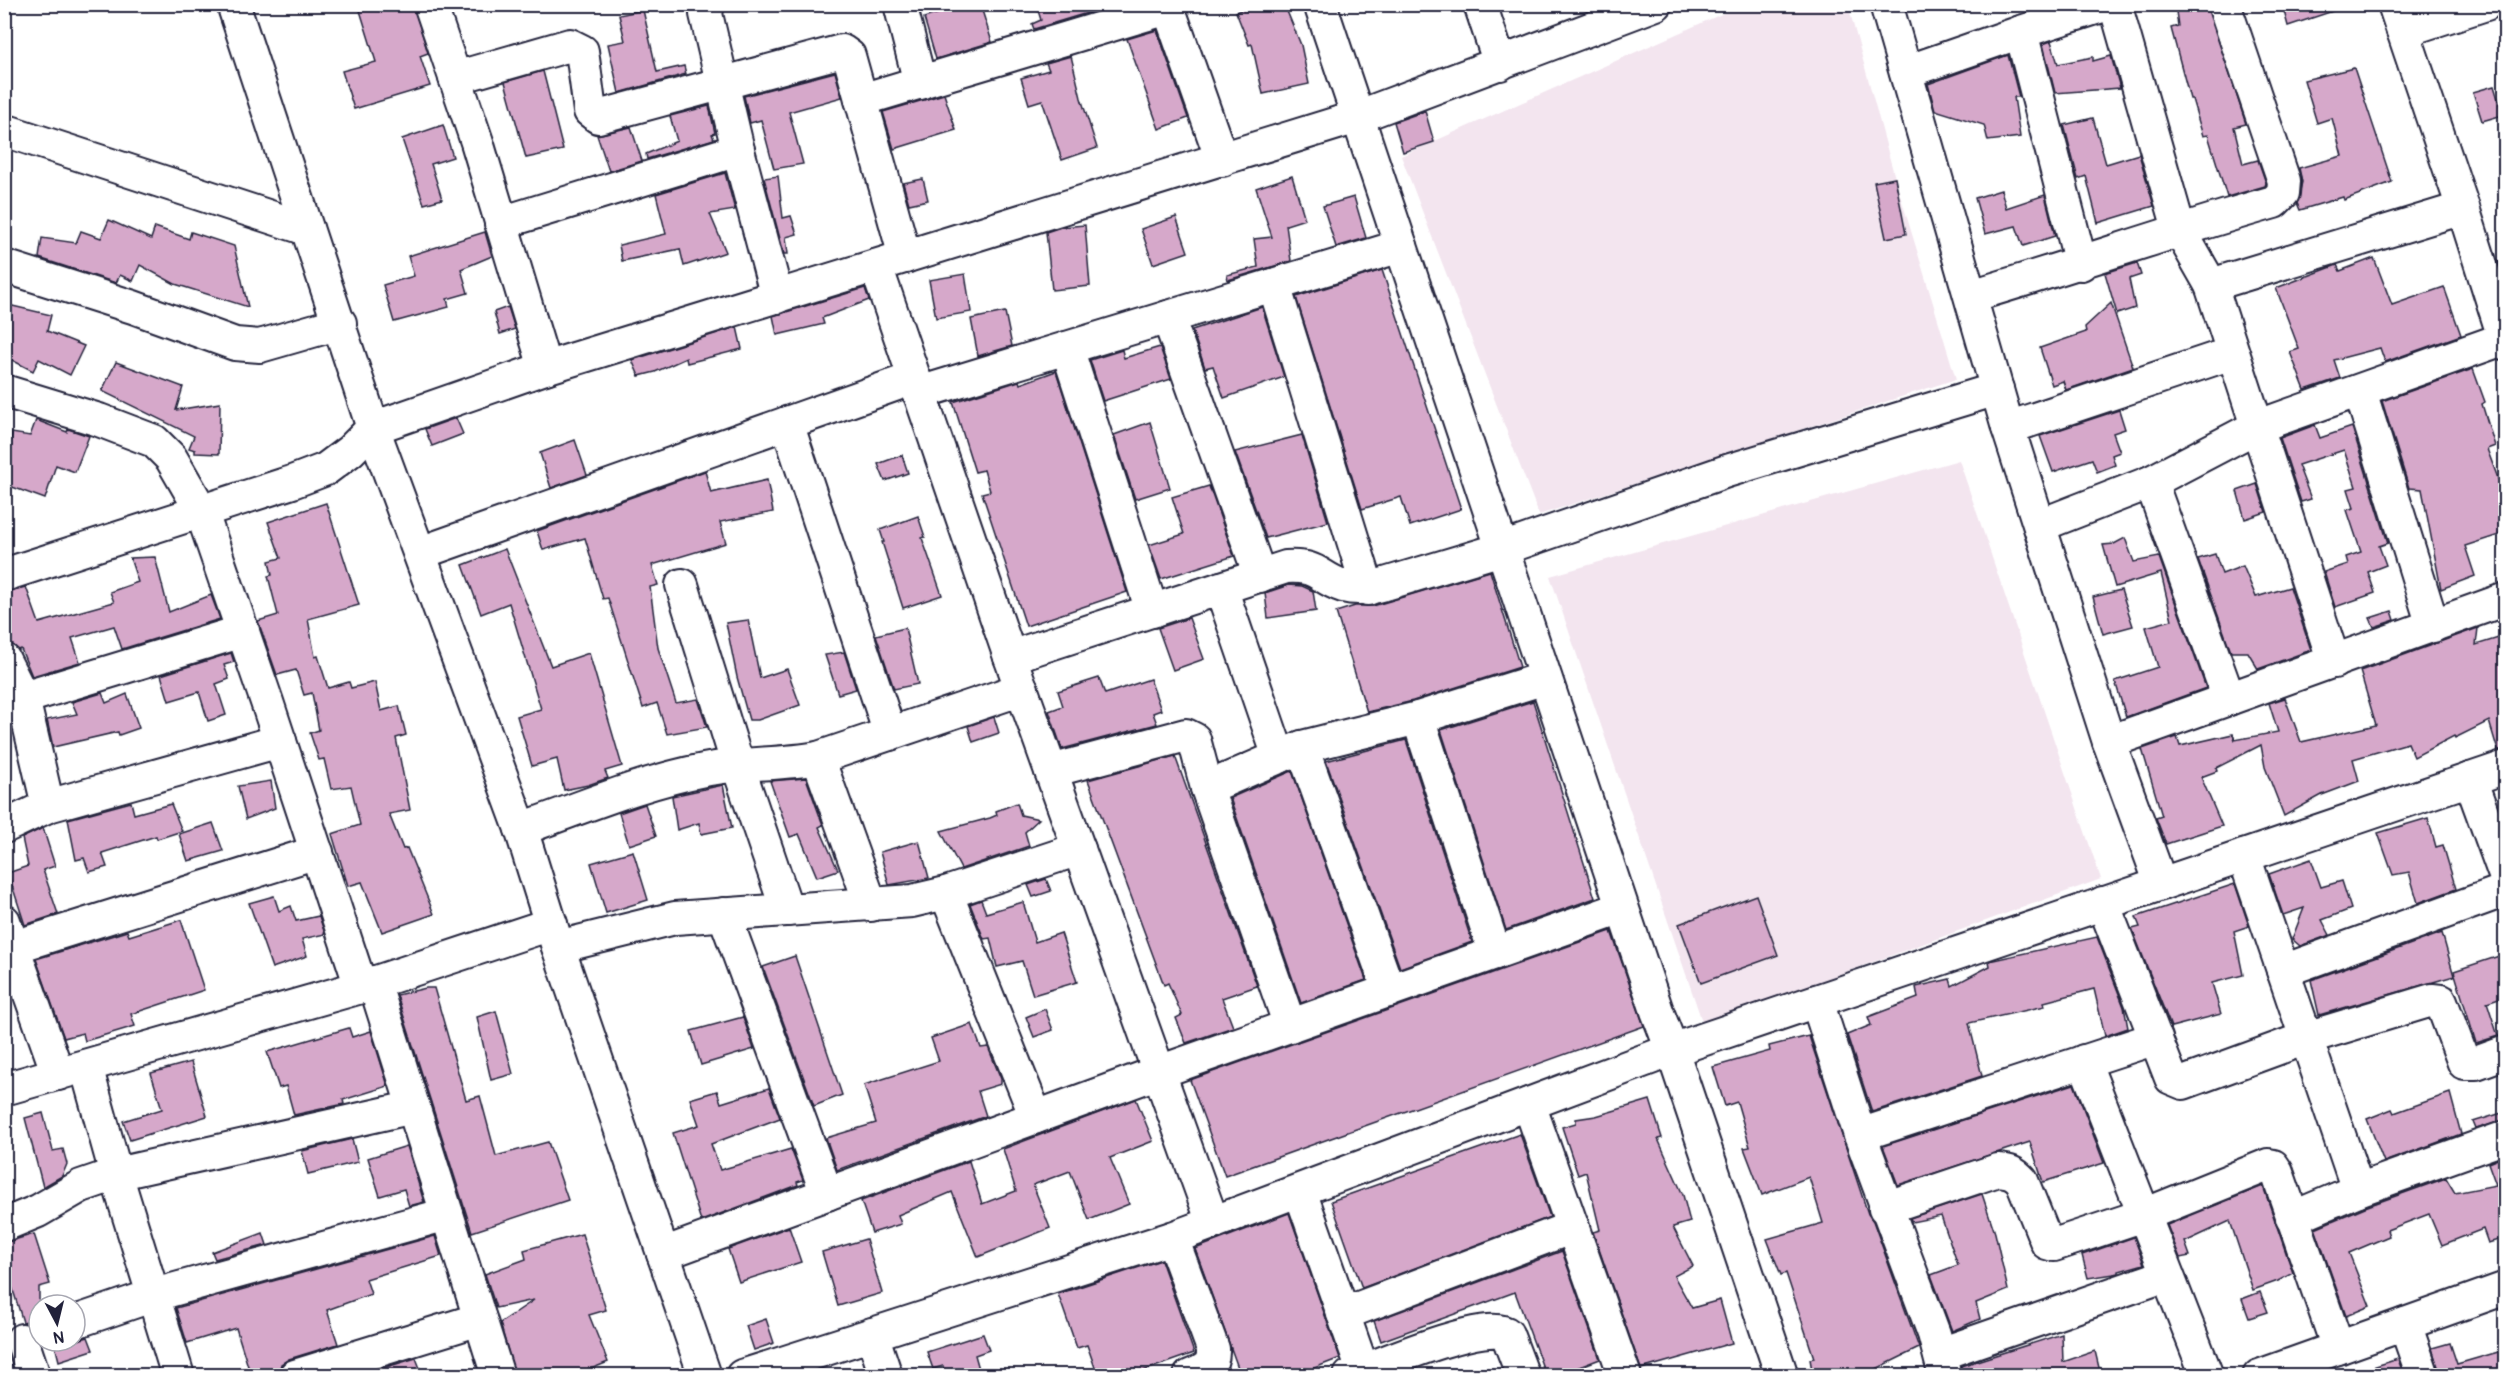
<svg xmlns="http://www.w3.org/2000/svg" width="2510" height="1380" font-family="Pangolin,sans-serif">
	<rect width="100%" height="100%" fill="#fff"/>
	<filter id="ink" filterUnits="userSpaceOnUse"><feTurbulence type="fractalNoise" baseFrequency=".0167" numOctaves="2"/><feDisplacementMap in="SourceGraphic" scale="12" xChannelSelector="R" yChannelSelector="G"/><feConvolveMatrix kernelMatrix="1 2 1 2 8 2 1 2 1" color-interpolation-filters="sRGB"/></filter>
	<g filter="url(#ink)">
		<g fill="#f3e5ef">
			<polygon points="1742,5 1848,5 1895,178 1956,379 1539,515 1401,156"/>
			<polygon points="1959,460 2101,879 1703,1024 1550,576"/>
		</g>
		<g fill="#d6a8ca" stroke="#22223b" stroke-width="1.5">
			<polygon points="358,4 413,4 428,53 420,56 430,86 354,109 342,71 376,62"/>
			<polygon points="967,4 980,4 992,42 936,59 924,18"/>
			<polygon points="1036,4 1117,4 1034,29 1032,24 1041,20"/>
			<polygon points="1255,4 1284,4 1301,45 1309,84 1263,94 1252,44 1249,45 1236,12"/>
			<polygon points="2175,4 2207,4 2246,124 2234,127 2243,164 2258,160 2266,183 2265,186 2227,197 2208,135 2203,136 2192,99 2190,99 2171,28 2178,26"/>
			<polygon points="2282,4 2342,4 2342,8 2288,26"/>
			<polygon points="643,10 657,72 684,66 686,74 619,93 608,44 625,41 619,15"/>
			<polygon points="1157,30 1188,118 1159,129 1127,39"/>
			<polygon points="2051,41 2058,64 2093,57 2093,61 2111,56 2120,88 2055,93 2043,44"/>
			<polygon points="2008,55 2019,97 2014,97 2020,137 1988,141 1984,125 1935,110 1928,84"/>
			<polygon points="1071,56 1081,98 1097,148 1062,160 1042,100 1029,104 1021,78 1049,70 1046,63"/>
			<polygon points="2354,68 2392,182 2344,200 2343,197 2300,210 2297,203 2302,182 2299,168 2342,156 2332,118 2317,123 2304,80"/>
			<polygon points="543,71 563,150 526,158 505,82"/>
			<polygon points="835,72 842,97 789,112 803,164 774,169 761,120 750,123 744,96"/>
			<polygon points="2494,86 2503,115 2482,121 2473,92"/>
			<polygon points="944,94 956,130 894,149 883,112"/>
			<polygon points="709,106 715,133 712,134 714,139 647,159 646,154 677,141 670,116"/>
			<polygon points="1425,111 1434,142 1403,152 1394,122"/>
			<polygon points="2093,118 2106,164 2139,154 2154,206 2098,223 2086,176 2078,179 2064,125"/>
			<polygon points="443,125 453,157 431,164 442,199 424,204 402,139"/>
			<polygon points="631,127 642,161 609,171 597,135"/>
			<polygon points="725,173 735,210 710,214 726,252 684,266 680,249 622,261 619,245 666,234 656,194"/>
			<polygon points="778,176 783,218 791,216 797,234 786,237 788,254 784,254 764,178"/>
			<polygon points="1292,176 1305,219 1286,225 1291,261 1228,280 1227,275 1258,267 1254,239 1272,237 1256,188"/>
			<polygon points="1895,178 1906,234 1886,238 1874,182"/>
			<polygon points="923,179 928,200 909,204 903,183"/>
			<polygon points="2001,190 2006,208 2045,195 2055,236 2023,246 2016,226 1985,234 1975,198"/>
			<polygon points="1354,197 1366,238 1336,247 1323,206"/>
			<polygon points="1176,217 1188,252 1153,264 1141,229"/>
			<polygon points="109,220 151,239 155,227 189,239 191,232 234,246 248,307 175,284 140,265 133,281 120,275 116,283 39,258 42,238 76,243 81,231 101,238"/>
			<polygon points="1085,225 1090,286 1052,290 1046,232 1061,227"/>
			<polygon points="485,232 492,256 461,269 468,293 447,299 449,307 394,322 383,285 414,276 408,256"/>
			<polygon points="2374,258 2392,305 2444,287 2461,335 2385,362 2380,348 2334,360 2340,378 2305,390 2290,352 2299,349 2276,288 2337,265 2340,271"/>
			<polygon points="2137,263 2141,275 2129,279 2135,308 2117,314 2105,273"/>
			<polygon points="1382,270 1461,509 1410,526 1401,497 1362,509 1296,297"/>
			<polygon points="965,274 971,312 936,318 929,280"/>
			<polygon points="865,288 869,300 822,318 824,324 777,335 773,316"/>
			<polygon points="2111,303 2133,367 2066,390 2063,381 2052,385 2040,348 2086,332 2085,327"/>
			<polygon points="4,304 51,315 47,331 84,346 70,375 39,359 33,371 4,356"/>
			<polygon points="508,307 515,329 500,334 494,312"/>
			<polygon points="1262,307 1284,377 1224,398 1213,366 1205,368 1192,330"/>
			<polygon points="1005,312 1012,346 978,356 971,319"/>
			<polygon points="737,327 742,349 687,363 686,358 655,372 639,376 632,360"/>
			<polygon points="1160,347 1171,379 1103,401 1090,360 1122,350 1124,358"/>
			<polygon points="116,362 183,387 176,410 220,403 219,454 195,453 195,450 189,448 194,436 102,391"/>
			<polygon points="2473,369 2485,402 2482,404 2495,446 2487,449 2505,497 2505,533 2465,546 2475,576 2441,589 2422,489 2409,488 2382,401"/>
			<polygon points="1056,371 1127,592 1026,626 982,493 990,491 984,470 975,472 953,402 1019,381 1020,384"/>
			<polygon points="2119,410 2125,429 2113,433 2120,452 2112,455 2115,465 2097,472 2092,459 2053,472 2040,436"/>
			<polygon points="456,418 463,434 432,446 425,429"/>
			<polygon points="36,420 67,432 68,429 89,436 75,472 56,465 45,499 4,484 4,444 10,445 12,433 30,436"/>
			<polygon points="1150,422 1170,488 1135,499 1114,435"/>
			<polygon points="2315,425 2320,438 2352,427 2388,543 2379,546 2386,565 2368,572 2375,593 2335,607 2324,572 2348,564 2346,557 2361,552 2347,510 2354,508 2348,489 2356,487 2344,450 2298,465 2311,499 2301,502 2280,438"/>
			<polygon points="1302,435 1328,522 1266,538 1235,452"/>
			<polygon points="575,440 587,475 551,488 540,453"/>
			<polygon points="902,455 908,473 885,481 878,464"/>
			<polygon points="705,471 711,493 767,480 773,512 720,522 726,543 652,565 658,585 650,587 658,648 676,703 698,699 707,727 667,734 657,703 643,708 608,598 603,599 585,538 543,550 537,531"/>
			<polygon points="2257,484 2266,512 2245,519 2237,491"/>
			<polygon points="1209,486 1234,556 1161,579 1149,545 1184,534 1172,497"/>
			<polygon points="326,503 359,605 308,619 315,657 318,656 328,688 349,682 351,688 375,682 381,711 399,706 406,735 396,738 410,810 389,814 403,849 407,848 434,914 382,932 362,882 348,886 332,834 360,825 351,786 331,789 324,759 319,760 310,733 319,730 312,693 304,695 296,670 277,675 258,621 278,615 268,576 272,575 269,561 281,558 268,522"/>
			<polygon points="918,516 925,537 922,538 942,595 903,608 882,542 884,542 880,530"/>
			<polygon points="2125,538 2134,562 2159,557 2206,688 2126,717 2115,681 2158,667 2146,627 2172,620 2161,573 2115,587 2103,545 2114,544"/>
			<polygon points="505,549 551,666 589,653 622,766 605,771 608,778 588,785 564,790 557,759 532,766 517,716 541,709 509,603 481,614 463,565"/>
			<polygon points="2215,554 2222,574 2243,566 2256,597 2290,587 2311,650 2258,669 2248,652 2231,652 2198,559"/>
			<polygon points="155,557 169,612 211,595 220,619 122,649 114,626 72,638 80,662 32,676 21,649 19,650 13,645 4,642 4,592 26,587 39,623 114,602 110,592 138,582 130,558"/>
			<polygon points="1490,571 1520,667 1413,701 1367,712 1336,612 1355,606 1373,606"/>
			<polygon points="1289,585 1302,586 1313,591 1316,611 1268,618 1265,593"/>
			<polygon points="2121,590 2133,626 2103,634 2093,597"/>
			<polygon points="2392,611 2395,620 2374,627 2370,618"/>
			<polygon points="1189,618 1204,659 1173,670 1158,628"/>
			<polygon points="748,620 760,678 787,669 800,705 758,720 749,720 737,677 726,623"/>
			<polygon points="905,628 918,684 894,689 876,635"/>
			<polygon points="2478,628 2476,645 2505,636 2505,750 2498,751 2489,721 2455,738 2454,736 2414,757 2408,743 2353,759 2359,781 2322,795 2284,816 2265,767 2261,745 2216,768 2217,771 2201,777 2222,826 2166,844 2156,818 2162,816 2142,749 2177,737 2180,746 2233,734 2235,740 2278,732 2269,703 2285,698 2301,742 2376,725 2360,671"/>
			<polygon points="844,652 856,689 838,694 825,655"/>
			<polygon points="231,653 234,662 224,665 229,679 216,684 226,715 208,721 199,692 169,701 161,675"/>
			<polygon points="1099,678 1105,694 1150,679 1161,710 1153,713 1157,724 1062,749 1049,711 1063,706 1058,691"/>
			<polygon points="102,693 106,703 127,694 139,728 119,735 118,732 53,747 47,720 77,714 72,702"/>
			<polygon points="1533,701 1595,898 1506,930 1441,730"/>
			<polygon points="994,717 999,733 973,742 968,726"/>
			<polygon points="1406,740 1472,942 1400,968 1326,761"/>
			<polygon points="1175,756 1257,986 1222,998 1233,1027 1186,1043 1176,1018 1182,1015 1168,983 1164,985 1088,780"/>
			<polygon points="1292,771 1366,980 1301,1003 1230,798"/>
			<polygon points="806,778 823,825 819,827 838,870 817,877 799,834 790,837 770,781"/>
			<polygon points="271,781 275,808 246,819 238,786"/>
			<polygon points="723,785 732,828 701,834 699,823 677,830 672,796"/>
			<polygon points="131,802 134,814 171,804 182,831 157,839 156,836 102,853 107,867 89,872 84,858 76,860 68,819"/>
			<polygon points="1017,803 1021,815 1039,819 1025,832 1029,846 961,869 941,831 990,818 997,815 996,811"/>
			<polygon points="645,804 656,836 629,845 619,813"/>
			<polygon points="2428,818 2436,847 2443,845 2456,889 2418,903 2409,872 2393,875 2378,833"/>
			<polygon points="213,823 223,851 188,861 179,834"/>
			<polygon points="43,828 55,866 43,870 58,914 25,925 8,873 28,866 22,838"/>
			<polygon points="919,841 929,878 889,885 880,852"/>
			<polygon points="633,851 648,900 606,913 591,863"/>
			<polygon points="2311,859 2321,887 2342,881 2351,909 2322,920 2330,935 2300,946 2292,939 2304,908 2283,915 2269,874"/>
			<polygon points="1046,879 1051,891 1033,897 1028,885"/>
			<polygon points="2235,884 2249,926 2234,931 2243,975 2212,983 2221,1014 2171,1027 2132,929 2140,927 2136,917"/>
			<polygon points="1756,895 1778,955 1701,983 1679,924"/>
			<polygon points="274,896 279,911 291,906 296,921 319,916 325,934 302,939 307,956 272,968 249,903"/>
			<polygon points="981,900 986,913 1023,902 1035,942 1061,933 1077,982 1033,995 1022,961 997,967 990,938 984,939 970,904"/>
			<polygon points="181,920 204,990 131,1014 135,1026 85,1041 83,1033 64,1038 36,959 127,931 129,936"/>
			<polygon points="1611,931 1644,1026 1225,1176 1190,1080"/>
			<polygon points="2442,933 2454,976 2319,1015 2311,980"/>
			<polygon points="2097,937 2124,1007 2128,1028 2105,1036 2094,989 2044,1002 2045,1006 1969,1023 1982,1076 1872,1112 1847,1035 1871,1025 1868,1017 1918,998 1916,987 1950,979 1952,986 1990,966 1989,961"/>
			<polygon points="2505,954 2505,996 2487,1002 2498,1036 2476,1043 2454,971"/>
			<polygon points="795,956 842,1095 814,1106 763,967"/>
			<polygon points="426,988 434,988 466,1100 480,1096 496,1156 548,1142 568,1200 472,1232 397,995"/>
			<polygon points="1045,1009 1053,1030 1034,1037 1026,1017"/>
			<polygon points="496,1011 513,1074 491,1080 477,1017"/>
			<polygon points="743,1017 754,1049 701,1065 691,1031"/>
			<polygon points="972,1024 981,1048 988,1047 1001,1079 1001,1084 978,1091 986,1116 837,1170 826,1138 876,1123 864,1085 939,1061 931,1038"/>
			<polygon points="349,1028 352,1037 371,1031 388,1086 343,1100 344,1104 294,1115 286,1086 279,1088 267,1052"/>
			<polygon points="1809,1036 1868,1214 1873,1221 1919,1348 1862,1376 1813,1376 1810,1359 1814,1358 1786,1273 1781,1275 1767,1239 1823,1223 1809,1177 1762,1195 1744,1148 1750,1147 1737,1102 1725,1106 1713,1067 1770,1051 1769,1046"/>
			<polygon points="191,1062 207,1116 130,1140 123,1121 162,1109 151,1073"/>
			<polygon points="2074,1084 2104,1163 2043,1182 2030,1142 1898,1185 1883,1146"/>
			<polygon points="769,1088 780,1118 711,1144 720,1170 791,1149 803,1180 797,1182 798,1185 701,1221 673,1133 699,1125 690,1099 717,1091 721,1103"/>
			<polygon points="2450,1093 2461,1134 2384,1162 2367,1119 2392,1109 2394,1113"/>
			<polygon points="1136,1099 1153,1141 1110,1158 1129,1204 1089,1220 1070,1171 1033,1185 1050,1228 978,1257 952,1192 898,1215 901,1224 872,1233 861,1201 969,1161 982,1204 1016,1191 1003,1149"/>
			<polygon points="1650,1100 1662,1138 1658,1139 1683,1195 1690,1222 1673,1227 1693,1266 1674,1276 1692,1308 1720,1300 1732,1343 1641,1369 1593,1232 1600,1230 1586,1172 1578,1175 1562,1127 1576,1123 1576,1119 1596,1116"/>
			<polygon points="2505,1112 2505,1120 2476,1129 2473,1122"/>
			<polygon points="43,1113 53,1151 63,1149 67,1164 62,1176 43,1187 25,1118"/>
			<polygon points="1520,1134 1550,1217 1362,1288 1331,1201"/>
			<polygon points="352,1139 358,1162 308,1174 302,1151"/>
			<polygon points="407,1146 424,1202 409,1206 404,1189 380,1196 368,1158"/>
			<polygon points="2505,1156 2505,1238 2488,1243 2483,1229 2442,1245 2429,1214 2387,1230 2389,1236 2349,1253 2370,1306 2346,1316 2315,1228 2365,1207 2446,1178 2455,1193 2496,1185 2488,1163"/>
			<polygon points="2263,1186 2293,1273 2278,1281 2253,1290 2230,1221 2185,1242 2190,1256 2180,1258 2167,1225"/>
			<polygon points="1982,1194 1995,1233 2008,1290 1976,1303 1980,1319 1952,1331 1931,1275 1958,1265 1941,1216 1912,1222 1910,1218"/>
			<polygon points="1289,1213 1340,1358 1294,1376 1241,1376 1195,1249"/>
			<polygon points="789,1227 801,1262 739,1282 728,1249"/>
			<polygon points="263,1233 267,1245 215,1259 212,1252"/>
			<polygon points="34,1234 50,1284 39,1287 39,1318 23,1322 4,1261 4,1243"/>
			<polygon points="582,1234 606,1310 589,1315 608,1362 574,1376 515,1376 500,1323 534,1300 496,1308 485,1274 526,1259 524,1250"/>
			<polygon points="435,1236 441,1256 366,1279 371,1294 327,1310 338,1344 289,1359 281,1364 278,1376 251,1376 236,1328 187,1343 176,1308"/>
			<polygon points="2134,1237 2144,1264 2119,1271 2119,1273 2114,1274 2088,1278 2082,1255"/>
			<polygon points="866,1239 882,1293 838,1306 822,1252"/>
			<polygon points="1562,1251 1600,1359 1556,1376 1546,1376 1515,1292 1381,1341 1374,1321"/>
			<polygon points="1161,1260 1194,1353 1129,1376 1098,1376 1087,1345 1077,1348 1058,1294"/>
			<polygon points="2260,1292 2268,1312 2249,1318 2242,1299"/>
			<polygon points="766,1319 774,1343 754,1350 746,1326"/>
			<polygon points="983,1334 989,1350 975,1355 981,1376 946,1376 943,1366 933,1369 927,1352"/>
			<polygon points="2062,1334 2063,1362 2095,1351 2101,1376 1962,1376 1961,1366"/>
			<polygon points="88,1337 93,1350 59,1361 54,1341 75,1341"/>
			<polygon points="2450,1343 2457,1364 2505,1350 2505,1376 2440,1376 2432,1348"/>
			<polygon points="416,1358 423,1376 364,1376 364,1374"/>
			<polygon points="2398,1359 2404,1376 2361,1376 2360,1371"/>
		</g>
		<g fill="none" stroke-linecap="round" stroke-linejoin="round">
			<g stroke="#22223b" stroke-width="36">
				<g id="minor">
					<polyline points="233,4 373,428 521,829 558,947 705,1376"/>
					<polyline points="430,4 477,142 545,368"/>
					<polyline points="708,4 706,14 738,150 777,297"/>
					<polyline points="900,4 920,83"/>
					<polyline points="1167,4 1222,160"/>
					<polyline points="1320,4 1657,1011 1672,1050 1782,1376"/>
					<polyline points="1480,4 1500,64"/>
					<polyline points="1886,4 2008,428 2109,742 2161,884"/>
					<polyline points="2115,4 2179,229 2211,285 2334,662"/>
					<polyline points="2394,4 2463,208 2506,344"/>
					<polyline points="2403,31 2486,4"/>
					<polyline points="2021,32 2081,264"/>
					<polyline points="1906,72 2021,32 2108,4"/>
					<polyline points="455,78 570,45 582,51 590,111 598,117 842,51 849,56 905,257"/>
					<polyline points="861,100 1168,8"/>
					<polyline points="4,130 307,229"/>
					<polyline points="501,223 738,150"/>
					<polyline points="4,266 133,307 235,344 260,346 340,323"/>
					<polyline points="876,266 1010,657 1213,1223"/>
					<polyline points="1274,285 1368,589"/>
					<polyline points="2211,285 2463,208"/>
					<path d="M1971,296C2073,266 2172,231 2274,202L2283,193L2284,181L2224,4"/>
					<polyline points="1168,317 1260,576"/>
					<polyline points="1067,348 1152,611"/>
					<polyline points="4,391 99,420 154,441 171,458 201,510 267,702 361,987"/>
					<polyline points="2360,391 2433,626"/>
					<polyline points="919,393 1401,246"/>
					<polyline points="787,423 890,734"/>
					<polyline points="2008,428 2232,353"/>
					<polyline points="2151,482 2229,699"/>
					<polyline points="2041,525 2151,482 2256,427 2503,339"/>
					<polyline points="420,553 914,378"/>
					<polyline points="4,575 292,482 326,469 350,451 373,428 545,368 1357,117 1656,4"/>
					<polyline points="682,585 738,766 787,910"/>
					<polyline points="1221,588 1279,757"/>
					<path d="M1010,657L1286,567C1319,565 1317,577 1343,586C1358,590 1371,588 1385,584L1502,549L1727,471L1997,389"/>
					<polyline points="4,660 23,698 48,806"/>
					<polyline points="23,698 243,631"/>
					<polyline points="1418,718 1495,953"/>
					<polyline points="2109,742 2506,599"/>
					<polyline points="1302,747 1389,991"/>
					<polyline points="818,758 871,905"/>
					<polyline points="1051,771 1186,735 1194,739 1207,788 1302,747 1418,718 1545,678"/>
					<polyline points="2470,779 2506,878"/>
					<polyline points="1207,788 1290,1026"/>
					<polyline points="4,827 48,806 280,741"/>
					<path d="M521,829C581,808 642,782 704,770C742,762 780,765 818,758L1022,689"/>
					<polyline points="2244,856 2358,1190"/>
					<polyline points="946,893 1036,1117"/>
					<polyline points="2103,903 2171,1078 2183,1083 2306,1038 2432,1000 2441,1001 2464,1063 2476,1063 2506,1052"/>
					<polyline points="724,914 827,1194"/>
					<polyline points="4,921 58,1074"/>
					<polyline points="14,947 317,852"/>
					<polyline points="558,947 675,918 912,901 946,893 1079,849"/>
					<polyline points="2283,971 2506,890"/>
					<polyline points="374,982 498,1376"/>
					<polyline points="1817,1001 1860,1135 1934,1334 1945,1376"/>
					<polyline points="2084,1061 2207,1376"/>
					<polyline points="86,1066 116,1174 178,1376"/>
					<polyline points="4,1089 361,987 551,924"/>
					<polyline points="1529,1104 1625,1376"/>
					<polyline points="1860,1135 2156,1038"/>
					<polyline points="1300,1191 1365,1376"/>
					<path d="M1885,1208L1998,1170C2009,1171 2014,1172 2022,1181L2047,1243L2054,1245L2144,1215L2268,1165L2273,1166L2277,1172L2338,1348"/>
					<polyline points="2292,1218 2358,1190 2506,1137"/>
					<polyline points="4,1225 38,1211 81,1186 116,1174 414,1107"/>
					<path d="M1172,1238L1213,1349C1214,1366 1205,1370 1190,1376"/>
					<polyline points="663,1254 1159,1072 1622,908"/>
					<polyline points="1343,1314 1573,1227"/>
					<polyline points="75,1322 154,1295 447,1214"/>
					<polyline points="2405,1324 2423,1376"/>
					<polyline points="872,1334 886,1376"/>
					<polyline points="22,1340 34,1376"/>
					<polyline points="1940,1354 2167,1275"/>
					<polyline points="295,1376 480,1319"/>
					<polyline points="742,1376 1172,1238 1672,1050 2506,767"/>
					<path d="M1350,1376C1376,1366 1487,1318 1507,1334L1523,1376"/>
					<polyline points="2259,1376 2506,1288"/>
				</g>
			</g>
			<use href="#minor" stroke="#fff" stroke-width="32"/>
		</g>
	</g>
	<rect width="2510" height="1380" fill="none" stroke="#fff" stroke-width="24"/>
	<rect x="12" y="12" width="2486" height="1356" fill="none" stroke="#22223b" stroke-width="2" filter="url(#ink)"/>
	<g transform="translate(57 1323) rotate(173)"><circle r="28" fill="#ffffff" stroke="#a7a7b1" stroke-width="1.5"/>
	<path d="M0-4.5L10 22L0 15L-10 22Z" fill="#22223b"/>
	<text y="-9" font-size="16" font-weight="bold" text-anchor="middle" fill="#22223b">N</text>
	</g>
</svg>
